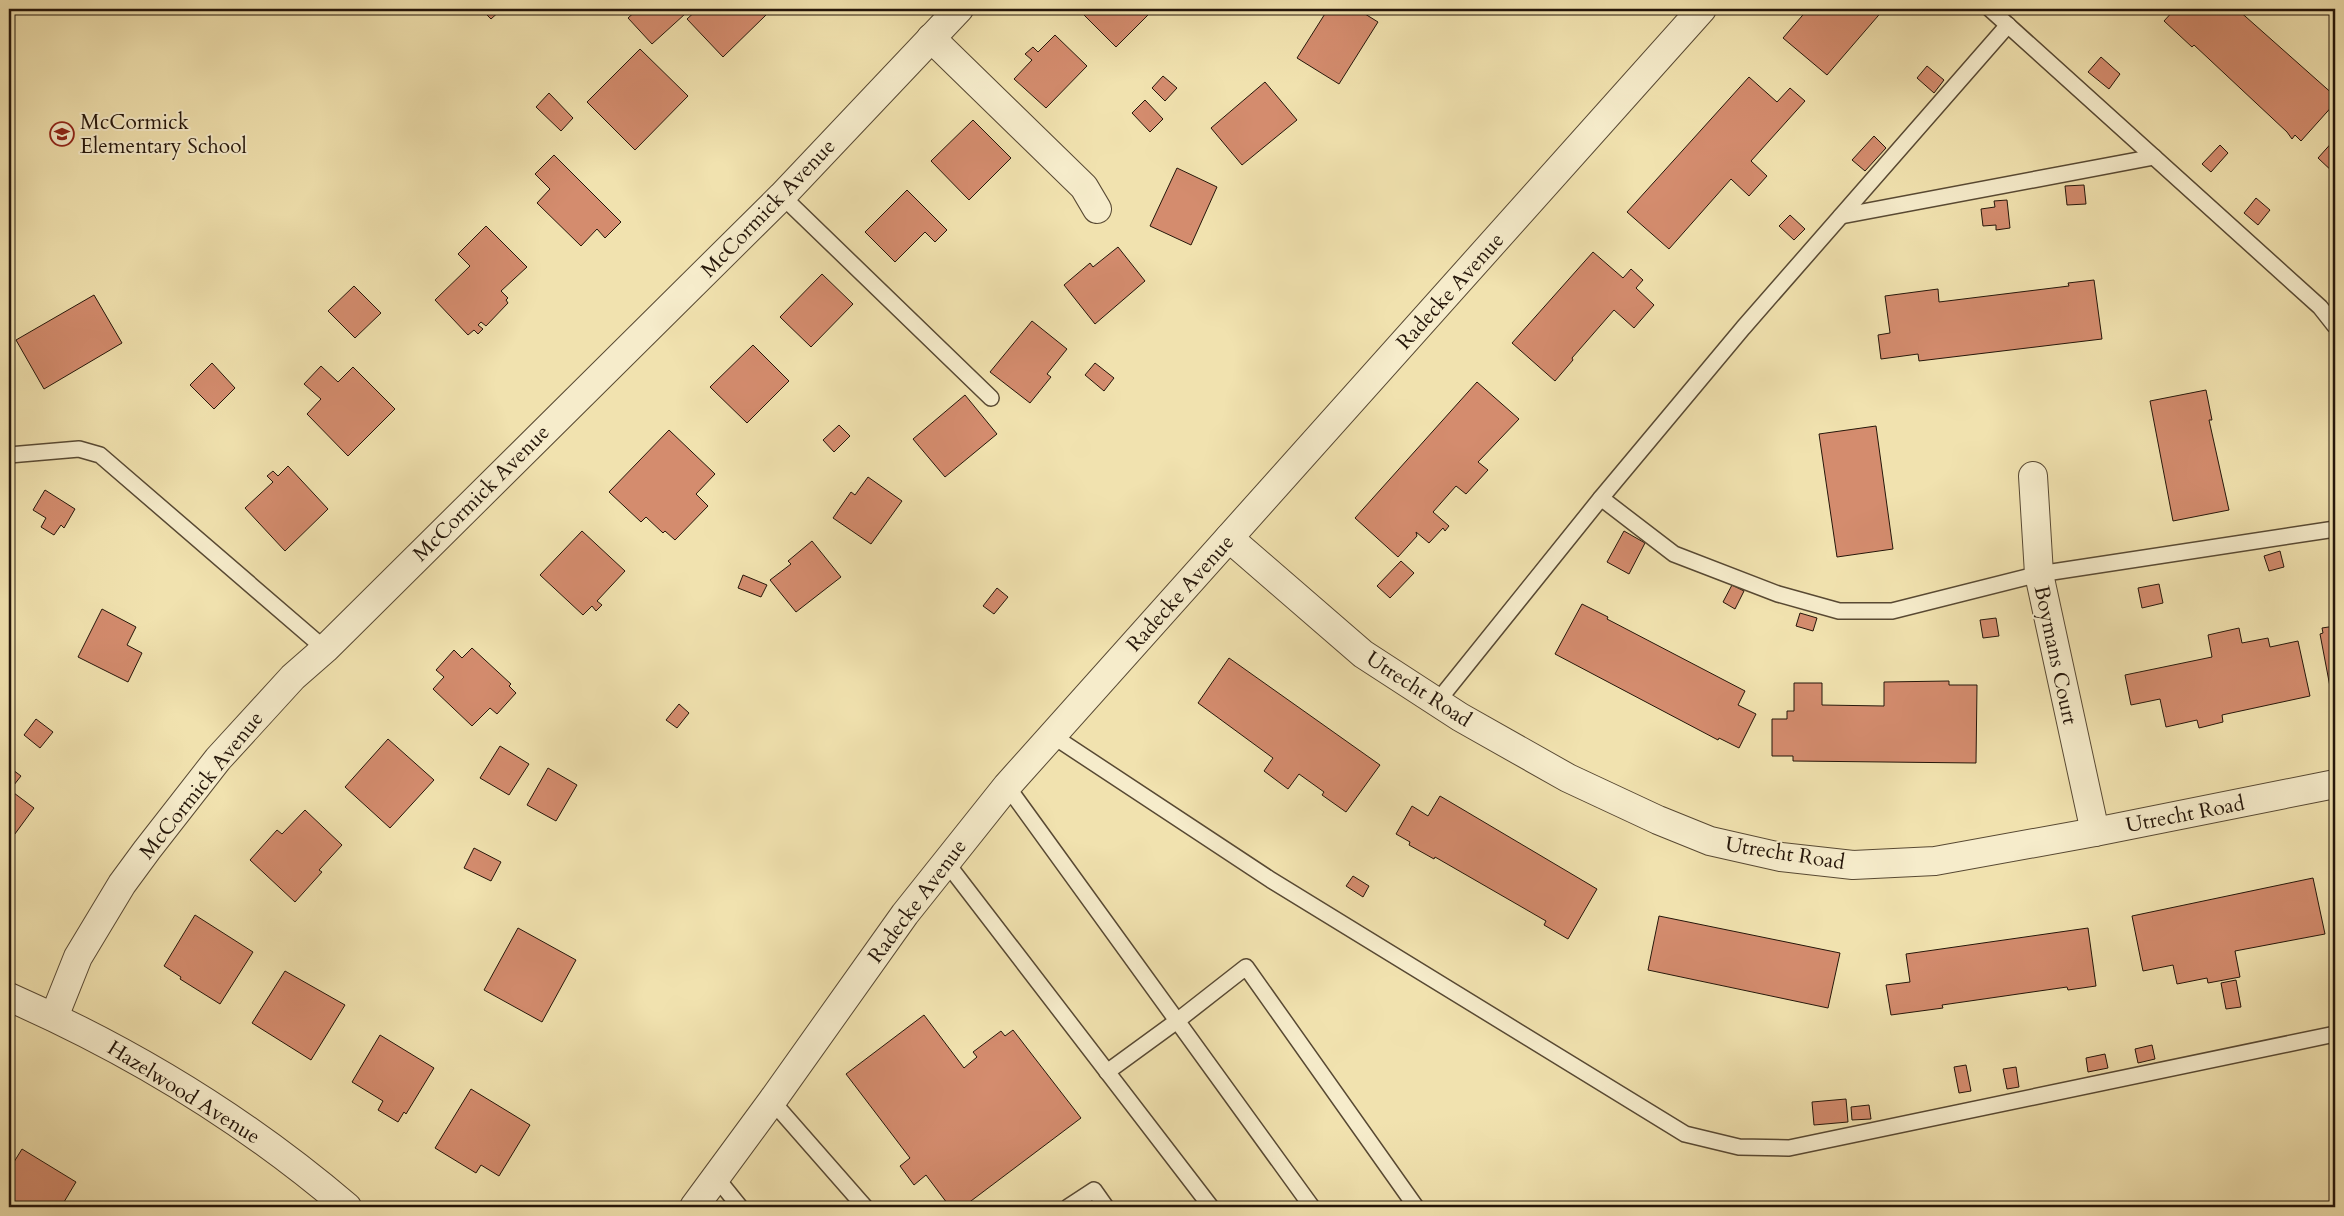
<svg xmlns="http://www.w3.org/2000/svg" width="2344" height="1216" font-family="Cardo,serif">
	<rect width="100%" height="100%" fill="#f1e2af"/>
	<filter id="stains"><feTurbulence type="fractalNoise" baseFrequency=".004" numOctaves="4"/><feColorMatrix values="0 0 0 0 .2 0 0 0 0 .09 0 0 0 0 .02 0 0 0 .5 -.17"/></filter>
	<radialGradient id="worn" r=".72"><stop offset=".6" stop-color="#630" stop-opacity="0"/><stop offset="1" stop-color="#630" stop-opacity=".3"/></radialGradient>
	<g fill="#d48c6e" stroke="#25160a">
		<polygon points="481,9 502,9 491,19"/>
		<polygon points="638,9 681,9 685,14 652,44 628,18"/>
		<polygon points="698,9 765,9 762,11 766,15 723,57 687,19"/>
		<polygon points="1084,9 1154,9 1116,47 1081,12"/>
		<polygon points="1328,9 1357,9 1378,22 1339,84 1297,58"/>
		<polygon points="1808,9 1884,9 1827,75 1783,38"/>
		<polygon points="2175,9 2237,9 2335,96 2335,103 2301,141 2295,135 2292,139 2287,132 2194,45 2192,47 2164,21"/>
		<polygon points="1055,35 1087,66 1046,108 1014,79 1032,60 1025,54 1033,47 1038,52"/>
		<polygon points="640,49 688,96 635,150 587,102"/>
		<polygon points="2101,57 2120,74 2109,89 2088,72"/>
		<polygon points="1927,66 1944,80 1934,93 1917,78"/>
		<polygon points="1163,76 1177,88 1165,101 1152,88"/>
		<polygon points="1749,77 1777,102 1790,88 1805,101 1751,161 1767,176 1749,196 1731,179 1669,249 1627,212"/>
		<polygon points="1265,82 1297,120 1242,165 1211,128"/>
		<polygon points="549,93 573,118 561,131 536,107"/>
		<polygon points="1145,100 1163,119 1150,132 1132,113"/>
		<polygon points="973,120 1011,158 969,200 931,161"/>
		<polygon points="1874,136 1886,148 1865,171 1852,160"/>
		<polygon points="2335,139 2335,174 2318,158"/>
		<polygon points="2220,145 2228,153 2211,172 2202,164"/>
		<polygon points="554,155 621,222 605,238 597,229 581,246 537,203 550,189 535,174"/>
		<polygon points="1177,168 1217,187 1191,245 1150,226"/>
		<polygon points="2084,185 2086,204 2067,205 2065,186"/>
		<polygon points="907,190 947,230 935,242 925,232 895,262 865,232"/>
		<polygon points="2256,198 2270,210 2258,225 2244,213"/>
		<polygon points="2007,200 2010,228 1996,230 1996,225 1983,226 1981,209 1995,207 1994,201"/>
		<polygon points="1790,215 1805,229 1794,240 1779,226"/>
		<polygon points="486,226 527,267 501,291 508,298 506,300 508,303 486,326 481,322 478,325 483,329 478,334 474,330 468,335 435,300 470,266 458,254"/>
		<polygon points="1118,247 1145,281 1095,324 1064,285 1090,263 1093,267"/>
		<polygon points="1593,252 1623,278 1631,269 1643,280 1636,288 1654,305 1634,328 1614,310 1572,358 1573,360 1555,381 1512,343"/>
		<polygon points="822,274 853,304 811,347 780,317"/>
		<polygon points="2094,280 2102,339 1919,361 1918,354 1881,359 1878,335 1890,333 1885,296 1938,289 1939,302 2069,286 2068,283"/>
		<polygon points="354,286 381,313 355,338 328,311"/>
		<polygon points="94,295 122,343 44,389 16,340"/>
		<polygon points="1032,321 1067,349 1047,374 1051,377 1030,403 990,372"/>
		<polygon points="753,345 789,381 747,423 710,387"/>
		<polygon points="212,363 235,388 214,409 190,385"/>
		<polygon points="1095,363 1114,378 1104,391 1085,375"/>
		<polygon points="321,366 338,382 353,367 395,409 348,456 307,414 321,399 304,384"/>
		<polygon points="1477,382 1519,419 1478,462 1488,470 1466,494 1456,486 1433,512 1449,526 1445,531 1443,528 1429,543 1416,532 1417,536 1398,557 1355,518"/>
		<polygon points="2206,390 2212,420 2209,420 2229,510 2173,521 2150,401"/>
		<polygon points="965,395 997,434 945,477 913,439"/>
		<polygon points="839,425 850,436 834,452 823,440"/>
		<polygon points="1876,426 1893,549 1837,557 1819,434"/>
		<polygon points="669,430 715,474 696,494 708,506 675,540 665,531 663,533 646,517 641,522 609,492"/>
		<polygon points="288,466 328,509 285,551 245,508 273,482 267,476 273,471 278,476"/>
		<polygon points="868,477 902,501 871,544 833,518 851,492 855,495"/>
		<polygon points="45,490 75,509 64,528 61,525 54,535 41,527 46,518 33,510"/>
		<polygon points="582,531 625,571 597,601 602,605 596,611 592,606 583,615 540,575"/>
		<polygon points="1624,531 1645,543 1629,574 1607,562"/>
		<polygon points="812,541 841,577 796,612 770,580 791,564 788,561"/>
		<polygon points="2280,551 2284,567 2269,571 2264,556"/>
		<polygon points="1401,561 1414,573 1390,598 1377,586"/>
		<polygon points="743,575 767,585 761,597 738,588"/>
		<polygon points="2159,584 2163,603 2142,608 2138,588"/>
		<polygon points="1732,585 1744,591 1735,609 1723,602"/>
		<polygon points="997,588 1008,597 994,614 983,606"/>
		<polygon points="1582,604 1608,617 1607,619 1745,691 1738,705 1756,714 1739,748 1719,738 1718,740 1555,654"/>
		<polygon points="102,609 136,627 127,645 142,653 128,682 78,657"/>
		<polygon points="1800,613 1817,618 1813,631 1796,626"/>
		<polygon points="1996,618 1999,636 1983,638 1980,620"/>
		<polygon points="2335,626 2335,691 2331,692 2320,634 2323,633 2322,628"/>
		<polygon points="2239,628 2242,643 2268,638 2270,647 2298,641 2310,696 2222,715 2223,722 2199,728 2197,720 2166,727 2160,699 2131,705 2125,675 2212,657 2208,635"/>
		<polygon points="472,648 511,684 509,686 516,693 497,714 490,708 472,726 433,689 444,677 436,670 454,650 462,658"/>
		<polygon points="1229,658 1380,765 1346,812 1322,795 1324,792 1299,774 1288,789 1264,771 1273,758 1198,703"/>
		<polygon points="1949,681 1949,685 1977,685 1976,763 1793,761 1793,756 1772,756 1772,719 1787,719 1787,711 1794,711 1794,683 1822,683 1822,705 1884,706 1884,682"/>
		<polygon points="679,704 689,713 677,728 666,720"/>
		<polygon points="36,719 53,732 40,748 24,735"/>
		<polygon points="388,739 434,780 390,828 345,787"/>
		<polygon points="500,746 529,764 509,795 480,778"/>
		<polygon points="9,767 21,776 10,790 34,808 9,842"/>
		<polygon points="548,768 577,785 556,821 527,805"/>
		<polygon points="1440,796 1597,889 1568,939 1544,925 1546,921 1435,857 1434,859 1409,845 1410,842 1396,834 1412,806 1428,816"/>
		<polygon points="305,810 342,845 319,870 322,872 295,902 250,860 277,830 282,834"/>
		<polygon points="474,848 501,862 491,881 464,868"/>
		<polygon points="1353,876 1369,886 1363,897 1346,886"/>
		<polygon points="2313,878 2325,934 2235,951 2240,977 2208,983 2207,978 2177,984 2173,965 2143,971 2132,916"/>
		<polygon points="195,915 253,952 220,1004 180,979 181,977 164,966"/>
		<polygon points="1659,916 1840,953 1828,1008 1648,970"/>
		<polygon points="518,928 576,960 542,1022 484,990"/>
		<polygon points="2088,928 2096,986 2068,990 2067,987 1942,1005 1943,1008 1891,1015 1886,985 1910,982 1906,954"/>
		<polygon points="285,971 345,1005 311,1060 252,1023"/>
		<polygon points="2236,980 2241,1007 2226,1009 2221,983"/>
		<polygon points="924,1015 964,1068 977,1057 973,1052 1001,1031 1005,1036 1013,1030 1081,1118 963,1207 950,1207 926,1175 914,1185 900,1166 910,1158 846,1074"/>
		<polygon points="380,1035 434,1068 406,1114 404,1112 398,1122 378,1110 383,1101 352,1082"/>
		<polygon points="2152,1045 2155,1059 2138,1063 2135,1049"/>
		<polygon points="2105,1054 2108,1068 2088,1072 2086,1058"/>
		<polygon points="1966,1065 1971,1091 1959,1093 1954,1067"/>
		<polygon points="2016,1067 2019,1087 2007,1089 2003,1069"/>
		<polygon points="471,1089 530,1125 499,1176 481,1165 476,1173 435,1148"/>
		<polygon points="1846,1099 1848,1122 1814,1125 1812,1102"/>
		<polygon points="1869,1105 1871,1119 1852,1120 1851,1107"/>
		<polygon points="22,1149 76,1182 61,1207 22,1207 9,1199 9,1170"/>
	</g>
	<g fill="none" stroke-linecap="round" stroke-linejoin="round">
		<g stroke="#584933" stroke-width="18">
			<g id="service">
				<polyline points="1990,9 2320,307 2335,326"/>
				<polyline points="782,196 991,398"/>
				<polyline points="1841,216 2154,157"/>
				<polyline points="9,455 79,449 100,455 325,649"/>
				<polyline points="1601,498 1674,554 1778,594 1839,611 1892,611 2039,574 2335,529"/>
				<polyline points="1437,702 1601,498 1743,328 2008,25"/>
				<polyline points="1053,736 1271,880 1685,1134 1739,1147 1789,1148 2335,1034"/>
				<polyline points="1007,786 1312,1207"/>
				<polyline points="946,862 1211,1207"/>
				<polyline points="1107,1072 1177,1021 1246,967 1416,1207"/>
				<polyline points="772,1101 865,1207"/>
				<polyline points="715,1176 740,1207"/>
				<polyline points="1068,1207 1094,1190 1106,1207"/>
			</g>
		</g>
		<g stroke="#584933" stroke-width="30">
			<g id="minor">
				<polyline points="931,38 1084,187 1097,209"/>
				<polyline points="2033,476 2039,574 2095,832"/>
				<polyline points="1229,538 1363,654 1460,717 1568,778 1658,820 1710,841 1781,857 1853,865 1935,861 2095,832 2335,784"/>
				<polyline points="54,1017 78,957 122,884 147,850 218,759 293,677 325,649 782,196 959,9"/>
				<polyline points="694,1207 772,1101 905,914 1007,786 1702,9"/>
			</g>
		</g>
		<g stroke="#584933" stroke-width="30">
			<path id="tertiary" d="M9,997C132,1051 244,1119 347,1207"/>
		</g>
		<use href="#service" stroke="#f6eccb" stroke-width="15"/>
		<use href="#minor" stroke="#f6eccb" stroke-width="28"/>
		<use href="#tertiary" stroke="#f6eccb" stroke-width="28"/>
	</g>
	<defs>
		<g id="school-ring" transform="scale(1.25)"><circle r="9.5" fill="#f6eccb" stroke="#8f2418" stroke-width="1.5"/><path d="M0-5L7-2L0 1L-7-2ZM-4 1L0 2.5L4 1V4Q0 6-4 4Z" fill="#8f2418"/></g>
	</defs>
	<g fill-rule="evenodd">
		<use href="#school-ring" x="62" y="134"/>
	</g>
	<g text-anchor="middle" stroke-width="4" stroke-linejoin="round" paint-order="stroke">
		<g font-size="21" fill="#25160a" stroke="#f6eccb" text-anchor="start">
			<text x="80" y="129">McCormick<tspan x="80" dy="24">Elementary School</tspan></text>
		</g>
		<g font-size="21" fill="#25160a" stroke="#f6eccb">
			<text transform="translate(768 208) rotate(-46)" y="7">McCormick Avenue</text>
			<text transform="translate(1450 291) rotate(-48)" y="7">Radecke Avenue</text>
			<text transform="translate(481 493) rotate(-45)" y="7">McCormick Avenue</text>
			<text transform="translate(1180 593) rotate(-48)" y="7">Radecke Avenue</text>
			<text transform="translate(2056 655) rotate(78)" y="7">Boymans Court</text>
			<text transform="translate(1419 689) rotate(33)" y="7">Utrecht Road</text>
			<text transform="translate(201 785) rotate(-51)" y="7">McCormick Avenue</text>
			<text transform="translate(2185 814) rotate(-11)" y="7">Utrecht Road</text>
			<text transform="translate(1785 853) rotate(9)" y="7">Utrecht Road</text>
			<text transform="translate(917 901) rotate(-53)" y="7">Radecke Avenue</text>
			<text transform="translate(184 1092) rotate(32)" y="7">Hazelwood Avenue</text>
		</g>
	</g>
	<rect width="2344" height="1216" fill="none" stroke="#f1e2af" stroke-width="30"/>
	<rect x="10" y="10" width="2324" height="1196" fill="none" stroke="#25160a" stroke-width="2.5"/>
	<rect x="15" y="15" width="2314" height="1186" fill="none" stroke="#25160a"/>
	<rect width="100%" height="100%" filter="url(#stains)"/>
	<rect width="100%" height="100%" fill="url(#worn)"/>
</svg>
